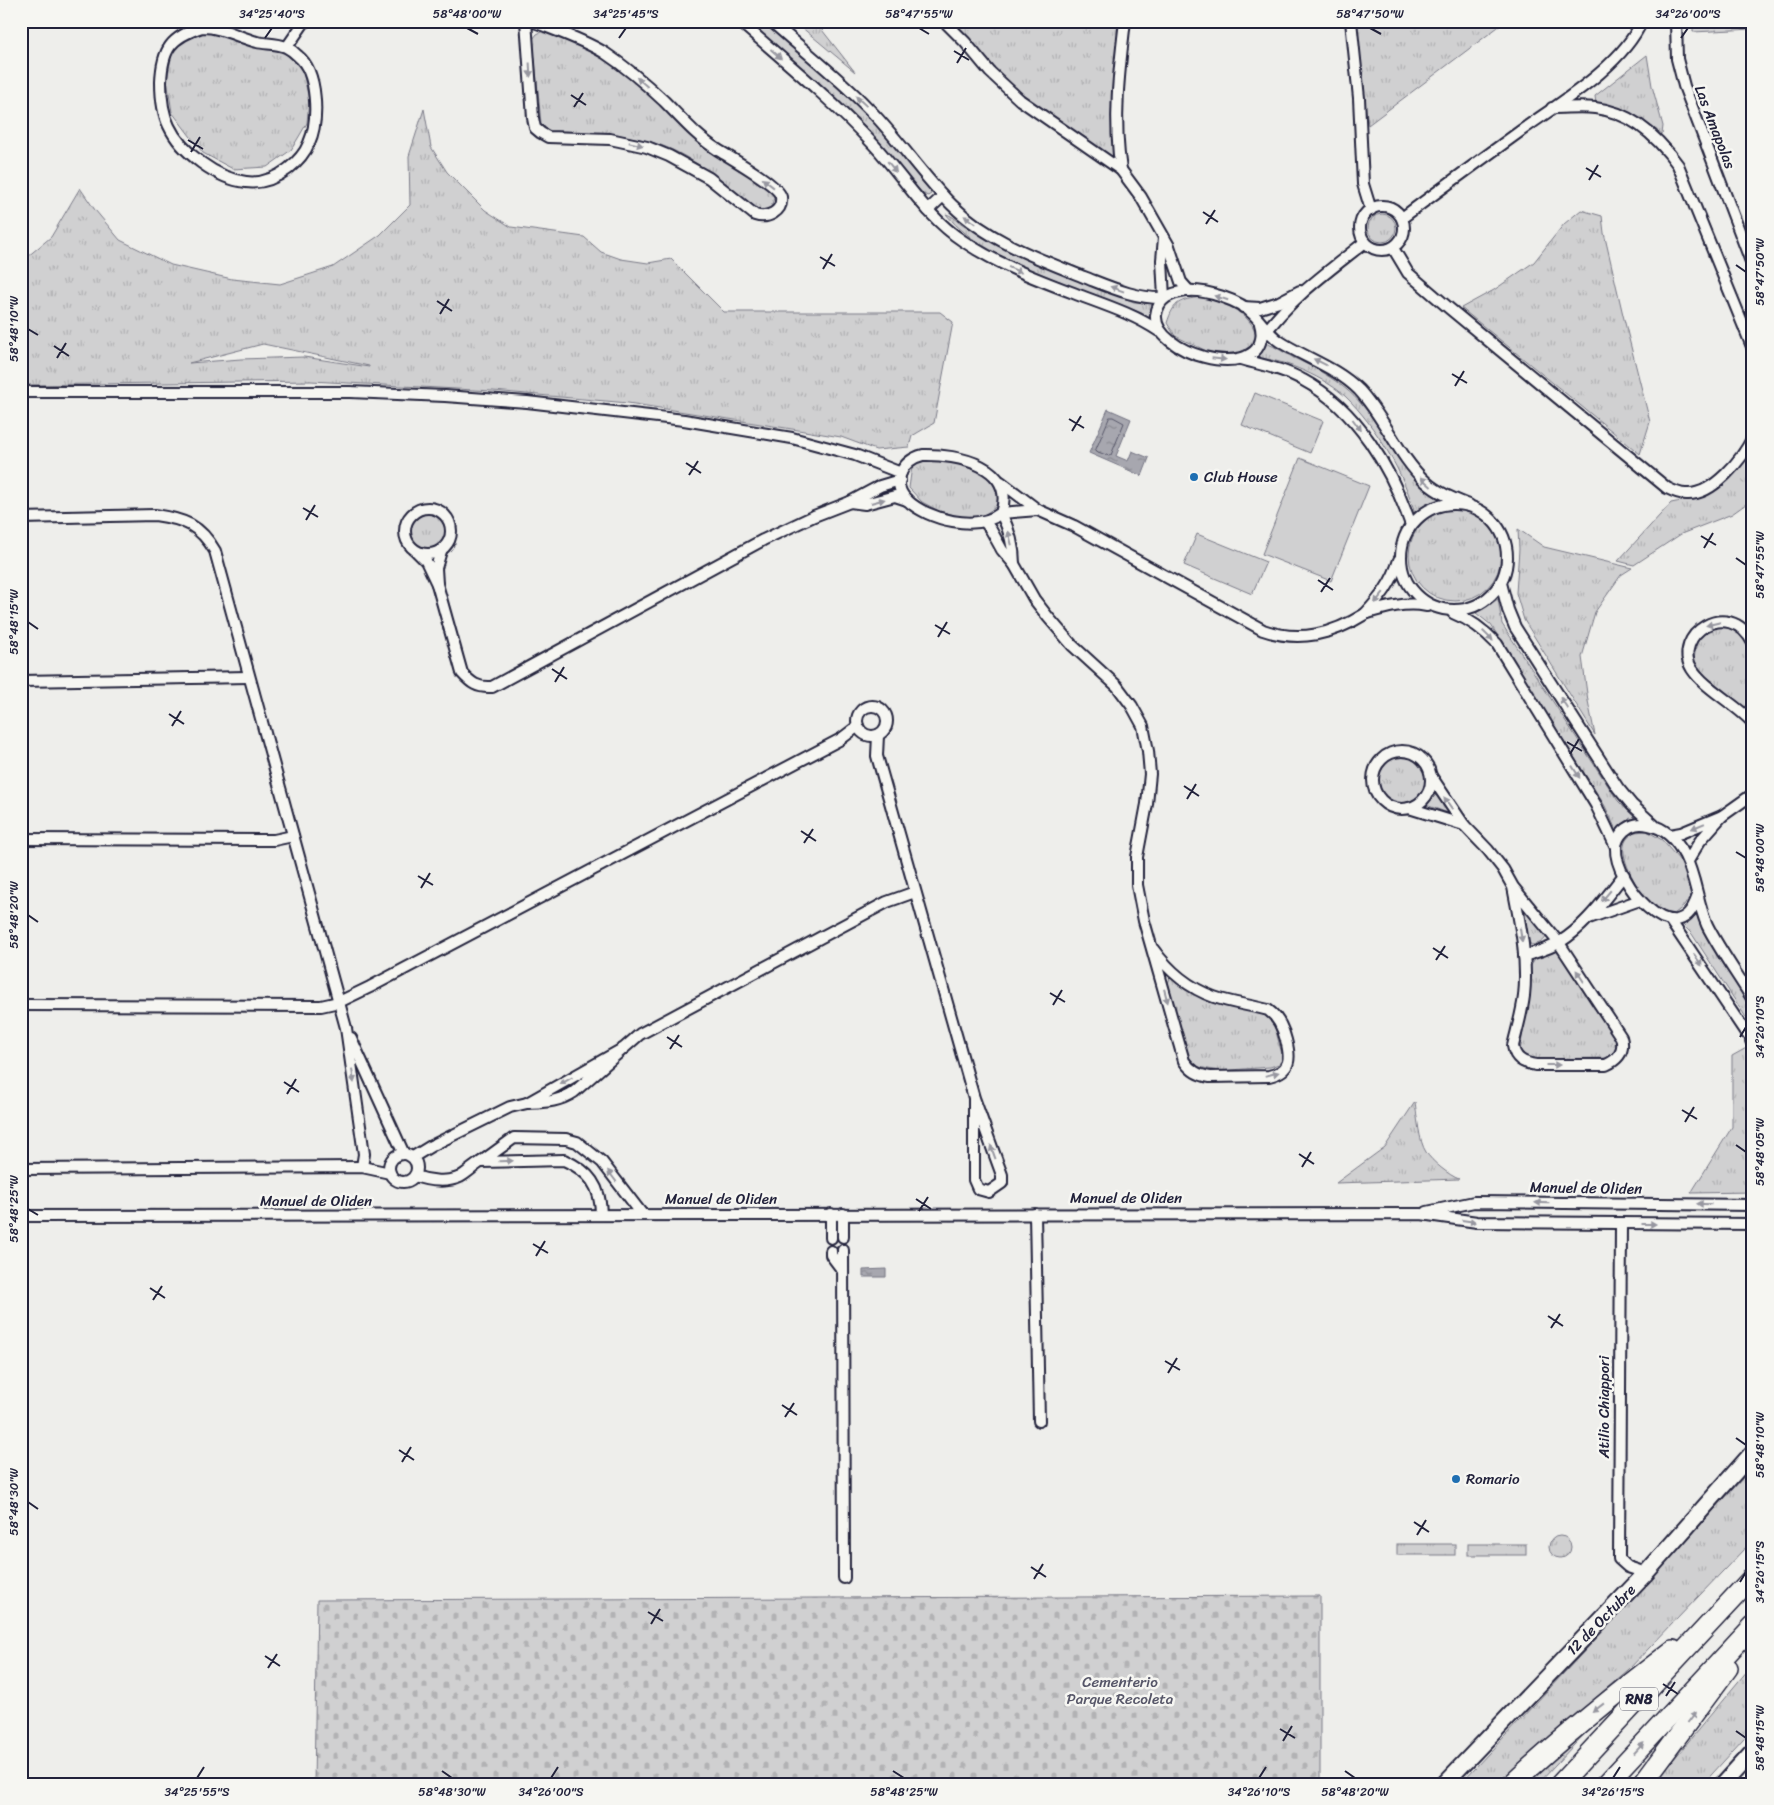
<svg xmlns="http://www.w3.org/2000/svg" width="1774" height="1805" font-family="Sriracha,sans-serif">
	<defs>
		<pattern id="grass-tufts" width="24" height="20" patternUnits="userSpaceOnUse" patternTransform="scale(1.25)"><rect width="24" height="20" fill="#d0d0d1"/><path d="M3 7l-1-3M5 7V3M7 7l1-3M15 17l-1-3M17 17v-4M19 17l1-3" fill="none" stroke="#b2b2b4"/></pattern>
		<pattern id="cemetery-stones" width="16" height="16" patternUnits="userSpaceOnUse" patternTransform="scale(1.25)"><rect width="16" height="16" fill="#d0d0d1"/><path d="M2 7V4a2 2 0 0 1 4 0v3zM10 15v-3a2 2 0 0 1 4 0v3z" fill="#b2b2b4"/></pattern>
		<pattern id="water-ripples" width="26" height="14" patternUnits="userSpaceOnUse" patternTransform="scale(1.25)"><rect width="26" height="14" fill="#a7a7af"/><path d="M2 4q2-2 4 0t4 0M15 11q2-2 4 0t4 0" fill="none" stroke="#888890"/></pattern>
	</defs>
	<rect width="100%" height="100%" fill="#eeeeeb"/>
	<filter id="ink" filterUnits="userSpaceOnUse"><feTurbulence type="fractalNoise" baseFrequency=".02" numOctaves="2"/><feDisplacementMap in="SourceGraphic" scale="10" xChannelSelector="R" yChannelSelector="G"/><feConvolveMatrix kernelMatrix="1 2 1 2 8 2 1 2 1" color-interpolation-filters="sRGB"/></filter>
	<g filter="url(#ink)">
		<g fill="url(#grass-tufts)" stroke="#797986" fill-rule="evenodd">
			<polygon points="748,21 762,21 847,94 904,154 931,188 931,194 928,196 923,194 868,130 827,90"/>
			<polygon points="794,21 815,21 855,72"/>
			<polygon points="944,21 1125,21 1117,112 1121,170 1020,100"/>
			<polygon points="1355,21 1506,21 1368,125"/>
			<polygon points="1693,21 1753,21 1753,29 1693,32"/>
			<polygon points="213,27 279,49 290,56 303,72 309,100 307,123 291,150 267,167 233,169 203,153 172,112 167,80 172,53 186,38"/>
			<path d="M543,31L571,41L599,55L626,75L661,104L715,153L775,194L771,208C768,209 763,210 760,210C747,208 740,194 730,187C717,176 701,166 686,157C644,132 597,133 549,132L541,123L533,39L537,34Z"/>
			<path d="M1647,55L1652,86L1663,126L1662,134C1639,118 1625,107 1596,104L1595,96Z"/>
			<path d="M424,109L431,147L447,172L485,210L511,227L584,237L601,252L621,259L648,263L671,259L724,312H940L953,322L934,423L912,436L909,447L876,450L841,437L792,429L628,403L493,391L311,381L21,385V262L51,237L80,188L95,210L120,240L171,265L232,279L280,284L333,267L380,235L410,205L409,156ZM263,344L369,366V367L304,357L241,359L189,363Z"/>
			<polygon points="1581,210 1602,216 1604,233 1623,315 1650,422 1640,454 1461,308 1494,290 1534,262 1564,224"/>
			<path d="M946,214C957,217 961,227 973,228L1031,259L1111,293L1134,302L1156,304L1151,320L1142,313C1108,301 1075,288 1042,274C1008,259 970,244 946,214Z"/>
			<circle cx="1382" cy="228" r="14"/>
			<path d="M1201,297C1223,302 1259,315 1256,343L1235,355L1211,353L1175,336L1167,323C1174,301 1180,300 1201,297Z"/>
			<path d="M1266,343C1276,347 1285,353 1294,358C1324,372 1350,387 1370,415C1392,446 1406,480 1441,500L1432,502L1415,515C1406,476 1375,425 1346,397C1327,379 1284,359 1257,358Z"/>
			<path d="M1753,446V499L1732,514L1681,534L1634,565L1618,561L1671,503C1706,497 1736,477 1753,446Z"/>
			<polygon points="928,458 963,462 989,476 997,484 1000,493 997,506 981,517 962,517 939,511 922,502 909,488 912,466 919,461"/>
			<circle cx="1455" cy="555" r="46"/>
			<circle cx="427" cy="531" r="19"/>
			<polygon points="1518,529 1544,547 1632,568 1621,575 1595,612 1582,657 1588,701 1595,735 1524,620 1516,593 1519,549"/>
			<polygon points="1498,599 1502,624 1618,801 1637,820 1630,818 1617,832 1605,806 1491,625 1476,613"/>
			<path d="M1713,625C1734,627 1745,631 1753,652V714L1706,676L1694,661C1696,642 1697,636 1713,625Z"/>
			<circle cx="1402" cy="780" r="23"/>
			<polygon points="1437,794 1451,814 1426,805"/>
			<path d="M1647,831L1662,840L1687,869L1693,892L1684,906L1674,914C1664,912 1654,908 1647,900C1637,888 1617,855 1626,840C1628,837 1632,834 1634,832Z"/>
			<path d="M1529,913L1547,934C1545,942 1539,944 1531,945C1526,937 1524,923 1525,914Z"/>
			<polygon points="1698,914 1702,930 1753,1012 1753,1024 1751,1025 1692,934 1682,924"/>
			<polygon points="1546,951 1555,951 1562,956 1617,1042 1614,1055 1611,1058 1530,1059 1520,1051 1530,983 1530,967 1538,955"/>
			<polygon points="1170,978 1261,1010 1273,1020 1283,1058 1279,1064 1270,1067 1218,1071 1199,1067 1188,1057 1168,983"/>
			<polygon points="1750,1046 1753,1054 1753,1192 1691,1193 1732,1127 1732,1056"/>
			<path d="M1415,1102C1417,1115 1419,1142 1426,1152C1431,1161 1450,1176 1459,1179L1336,1183L1385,1147Z"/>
			<polygon points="1753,1467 1753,1539 1746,1547 1628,1670 1522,1761 1500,1784 1460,1784 1636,1596"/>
			<circle cx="1560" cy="1547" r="11"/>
			<rect x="1397" y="1544" width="58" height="11"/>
			<rect x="1468" y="1544" width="58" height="11"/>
			<polygon points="1753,1664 1753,1729 1703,1784 1653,1784"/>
			<polygon points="1592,1726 1537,1784 1522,1784"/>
		</g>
		<polygon fill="url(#cemetery-stones)" stroke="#797986" points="1320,1596 1320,1784 314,1784 317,1600"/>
		<g fill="#d0d0d1" stroke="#797986">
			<polygon points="1255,393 1323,421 1310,453 1242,425"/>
			<polygon points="1300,458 1369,486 1331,581 1262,554"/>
			<polygon points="1197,534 1266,562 1252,594 1184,565"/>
		</g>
		<g fill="url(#water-ripples)" stroke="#727281">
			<polygon points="1108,409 1131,419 1116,456 1128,461 1132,451 1149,458 1142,476 1089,453"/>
			<polygon points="886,1269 886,1277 863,1277 863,1270"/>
		</g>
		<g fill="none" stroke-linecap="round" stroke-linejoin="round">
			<polygon stroke="#575769" stroke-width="1" points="1110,417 1113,417 1124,423 1111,455 1109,456 1098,452 1096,450"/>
			<g stroke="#22223b" stroke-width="14">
				<g id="street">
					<path d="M526,21L533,118L535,128L541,133L548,137L610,139L647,147L669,156L709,178L755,215C767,219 783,212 781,197C779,185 729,157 718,150C697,137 681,118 664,101C646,84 626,67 605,53C582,39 557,31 532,21"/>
					<path d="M739,21C785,61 832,100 873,144C903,176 926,217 963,241C1000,266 1042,281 1084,297C1111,307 1135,315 1159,331"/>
					<path d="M771,21C803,50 837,76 867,107C898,138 922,175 952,205C987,240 1039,259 1084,277C1110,287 1136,299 1164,298L1162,260L1164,238"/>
					<polyline points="944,21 965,42 990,72 1020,100 1121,170 1141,197 1169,246 1181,282 1189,291"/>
					<polyline points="1351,21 1359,98 1363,184 1371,210"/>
					<polyline points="1676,21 1677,59 1684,86 1753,267"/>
					<path d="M202,27C222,27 238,37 257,42C266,44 277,43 286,47C290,49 295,53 298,56C318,72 319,121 309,143C305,153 297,162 288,169C276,178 261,184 246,182C217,179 181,152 169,126C162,112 161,97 161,82C162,49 171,37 202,27Z"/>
					<polyline points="287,47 305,21"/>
					<path d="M1552,108C1567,108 1581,106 1595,108C1630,112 1658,137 1678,165L1753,349"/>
					<path d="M1121,170C1113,120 1119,71 1125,21"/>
					<circle cx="1382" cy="228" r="22"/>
					<polyline points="928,210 943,196"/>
					<path d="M1402,218C1442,188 1482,159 1522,130C1561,102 1622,66 1642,21"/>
					<path d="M1393,248L1408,273L1450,309L1667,488C1673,491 1680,494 1686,494C1713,496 1743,458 1753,437"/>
					<polyline points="1243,307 1260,308 1279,302 1300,291"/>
					<path d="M1260,324C1262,330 1262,334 1261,339C1253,381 1153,353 1156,315C1158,298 1171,293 1186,291C1204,289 1240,300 1253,314C1262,323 1268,333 1279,341C1305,358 1336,367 1359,390C1385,418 1398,456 1426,482C1438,493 1454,499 1469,505"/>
					<path d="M1263,336C1290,298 1329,271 1365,242"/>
					<path d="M1241,359C1262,365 1284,369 1303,380C1357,409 1391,468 1411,525"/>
					<polyline points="21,392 350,392 445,396 527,402 684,420 792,438 855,455 901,473"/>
					<path d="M923,455C957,454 1017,466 1001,513C977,532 928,520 907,500C890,483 902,460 923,455Z"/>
					<polyline points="900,480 880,486 850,502 865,504 895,496 907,500"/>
					<path d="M1001,482L1038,510L1074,526L1263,630C1300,643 1333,634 1365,614"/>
					<circle cx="1454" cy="557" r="53"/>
					<circle cx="428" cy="531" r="23"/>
					<path d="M21,518L155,515C184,519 200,525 215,551L346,1028L364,1154L362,1167"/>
					<path d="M985,522L991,530L1002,550L1014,564L1034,599L1048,617L1072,645L1117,686L1132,706L1143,726L1148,751L1150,774L1147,804L1137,857V885L1144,921L1184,1061C1191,1071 1198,1075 1210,1077L1269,1076C1291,1071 1291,1059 1286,1040C1283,1028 1278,1017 1268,1010C1250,1005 1231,1003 1214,997C1189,988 1168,970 1153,949"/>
					<polyline points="417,552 426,561 437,584 436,568 441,551"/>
					<path d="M1399,560C1392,583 1380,598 1365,614C1386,607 1405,602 1427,606"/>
					<path d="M1014,564C1014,546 1009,529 1001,513L1038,510"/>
					<polyline points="1501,583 1508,610 1515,627 1618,788 1632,805 1654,825"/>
					<path d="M437,584L462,673C471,683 477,688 492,687L763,540L814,516L850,502"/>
					<path d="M1453,613C1471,620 1484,630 1497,644L1596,805L1616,847"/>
					<path d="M1753,643C1728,595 1671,637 1692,669C1705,689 1736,704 1753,723"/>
					<polyline points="21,681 249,677"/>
					<circle cx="872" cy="721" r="15"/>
					<polyline points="878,735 877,756 974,1098 1002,1175 1002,1183 989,1192 978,1189 974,1180 974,1098"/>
					<circle cx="1402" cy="780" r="29"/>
					<polyline points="1409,808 1464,825 1431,776"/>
					<polyline points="1722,816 1753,794"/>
					<path d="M1464,825L1488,850L1503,869L1513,887L1559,943L1621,1037C1625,1051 1619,1059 1606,1065H1536C1523,1063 1515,1059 1513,1046C1517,1029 1522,1013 1524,996C1528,959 1520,923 1513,887"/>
					<polyline points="1670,835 1681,833 1722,816 1700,841 1688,861"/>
					<polyline points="21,839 274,840 293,836"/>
					<path d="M1697,898C1676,958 1614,881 1616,848C1616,841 1620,835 1624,831C1632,824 1639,823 1649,825C1666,828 1677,841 1685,856C1696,878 1697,902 1707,925C1720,951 1738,975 1753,1000"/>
					<polyline points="1589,918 1640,900"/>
					<polyline points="1670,920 1746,1033"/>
					<path d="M1524,956C1536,952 1550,949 1560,942C1586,926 1605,898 1624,875"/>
					<polyline points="21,1005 321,1006 339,1002 370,987 841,739 858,726"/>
					<polyline points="351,1038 404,1154"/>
					<polyline points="1751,1041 1753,1044"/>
					<path d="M624,1048L527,1103C545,1102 559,1102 574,1092L640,1034L887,902L915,892"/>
					<circle cx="403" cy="1168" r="14"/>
					<polyline points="413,1157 431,1146 510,1107 527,1103"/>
					<polyline points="21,1169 362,1167 390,1173"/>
					<path d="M415,1176C429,1181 447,1183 460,1177C467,1173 474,1166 481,1162"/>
					<polyline points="1427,1212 1474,1202 1753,1205"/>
					<polyline points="831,1214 831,1238"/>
					<polyline points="843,1214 843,1237"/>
					<polyline points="1035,1214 1039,1421"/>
					<path d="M601,1215C601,1186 589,1171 564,1160L481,1162L514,1138L566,1139L577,1142L602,1162L642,1214"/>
					<polyline points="21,1216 1421,1214 1477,1222 1753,1224"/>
					<polyline points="1621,1224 1619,1559 1628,1567 1646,1573"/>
					<polyline points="843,1250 844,1578"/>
					<polyline points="831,1251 831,1255 843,1271"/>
				</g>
			</g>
			<g stroke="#22223b" stroke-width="19">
				<g id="secondary">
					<polyline points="1444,1784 1646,1573 1753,1452"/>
					<polyline points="1723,1784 1753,1751"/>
				</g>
			</g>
			<g stroke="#22223b" stroke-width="22">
				<g id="highway">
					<path d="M1512,1784C1563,1736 1617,1693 1673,1650"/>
					<polyline points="1560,1784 1753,1577"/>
					<polyline points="1606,1784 1753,1626"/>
					<polyline points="1642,1784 1728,1668"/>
				</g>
			</g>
			<use href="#street" stroke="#f6f6f2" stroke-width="10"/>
			<use href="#secondary" stroke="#f6f6f2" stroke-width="15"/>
			<use href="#highway" stroke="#f6f6f2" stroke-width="19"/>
		</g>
		<defs><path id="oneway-solid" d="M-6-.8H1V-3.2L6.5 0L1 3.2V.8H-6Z" transform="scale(1.25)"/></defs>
		<g fill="#9797a0">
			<use href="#oneway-solid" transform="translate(776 54) rotate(42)"/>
			<use href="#oneway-solid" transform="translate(530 70) rotate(87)"/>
			<use href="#oneway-solid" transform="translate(642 82) rotate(-139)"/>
			<use href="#oneway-solid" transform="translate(861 101) rotate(-137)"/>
			<use href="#oneway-solid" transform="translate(636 144) rotate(13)"/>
			<use href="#oneway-solid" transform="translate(892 167) rotate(51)"/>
			<use href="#oneway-solid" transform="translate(768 183) rotate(-142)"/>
			<use href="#oneway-solid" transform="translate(970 220) rotate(-145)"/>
			<use href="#oneway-solid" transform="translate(1015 270) rotate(24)"/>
			<use href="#oneway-solid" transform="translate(1117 289) rotate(-160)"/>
			<use href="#oneway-solid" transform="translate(1221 298) rotate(-163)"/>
			<use href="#oneway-solid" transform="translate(1219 359) rotate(6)"/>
			<use href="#oneway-solid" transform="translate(1320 362) rotate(-154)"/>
			<use href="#oneway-solid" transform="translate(1357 425) rotate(53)"/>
			<use href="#oneway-solid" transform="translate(1426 482) rotate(-138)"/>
			<use href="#oneway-solid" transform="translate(878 501) rotate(-15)"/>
			<use href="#oneway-solid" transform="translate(1010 538) rotate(-104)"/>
			<use href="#oneway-solid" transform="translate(1379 598) rotate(129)"/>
			<use href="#oneway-solid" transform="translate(1713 624) rotate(167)"/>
			<use href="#oneway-solid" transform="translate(1488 636) rotate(45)"/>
			<use href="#oneway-solid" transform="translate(1564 703) rotate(-123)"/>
			<use href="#oneway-solid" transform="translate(1576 772) rotate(58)"/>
			<use href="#oneway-solid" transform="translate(1448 803) rotate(-125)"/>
			<use href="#oneway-solid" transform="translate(1698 826) rotate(157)"/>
			<use href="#oneway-solid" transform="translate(1606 896) rotate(130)"/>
			<use href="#oneway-solid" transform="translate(1521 935) rotate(81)"/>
			<use href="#oneway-solid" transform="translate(1698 960) rotate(56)"/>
			<use href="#oneway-solid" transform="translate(1580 976) rotate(-123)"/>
			<use href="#oneway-solid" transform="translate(1166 996) rotate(75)"/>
			<use href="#oneway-solid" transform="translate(1553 1065)"/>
			<use href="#oneway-solid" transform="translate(1272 1074) rotate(-15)"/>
			<use href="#oneway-solid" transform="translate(353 1076) rotate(82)"/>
			<use href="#oneway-solid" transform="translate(566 1081) rotate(150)"/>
			<use href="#oneway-solid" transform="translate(993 1152) rotate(-110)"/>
			<use href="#oneway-solid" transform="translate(506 1161) rotate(-1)"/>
			<use href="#oneway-solid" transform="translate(612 1176) rotate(-127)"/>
			<use href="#oneway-solid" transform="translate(1542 1203) rotate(-179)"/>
			<use href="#oneway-solid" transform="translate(1704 1204) rotate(-179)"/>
			<use href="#oneway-solid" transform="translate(1469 1221) rotate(8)"/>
			<use href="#oneway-solid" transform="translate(1649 1224)"/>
			<use href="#oneway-solid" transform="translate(1598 1708) rotate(142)"/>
			<use href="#oneway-solid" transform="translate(1692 1717) rotate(-53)"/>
			<use href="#oneway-solid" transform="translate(1639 1748) rotate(-47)"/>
		</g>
	</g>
	<path fill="none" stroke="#22223b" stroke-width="2" d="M467,28L478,34M919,28L929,34M1370,28L1381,34M265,38L272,28M619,38L626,28M1681,38L1688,28M954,51L969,60M957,63L966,48M571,95L586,105M574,107L583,93M188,140L203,149M191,152L200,137M1586,168L1601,177M1589,180L1598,165M1203,212L1218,222M1206,224L1215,210M820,257L835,266M1736,265L1746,272M823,269L832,254M437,301L452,311M440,314L449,299M28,329L38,335M54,346L69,356M57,358L66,343M1452,374L1467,383M1455,386L1464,371M1069,419L1084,428M1072,431L1081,416M686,463L701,473M689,475L698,461M303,508L318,517M306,520L315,505M1701,536L1716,545M1704,548L1713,533M1736,558L1746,565M1318,580L1333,590M1321,592L1330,578M28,622L38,629M935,625L950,634M938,637L947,622M552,669L567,679M555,682L564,667M169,714L184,724M172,726L181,711M1567,742L1582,751M1570,754L1579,739M1184,786L1199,796M1187,799L1196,784M801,831L816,841M804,843L813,829M1736,852L1746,858M418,876L433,885M421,888L430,873M28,915L38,922M1433,948L1448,958M1436,960L1445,946M1050,993L1065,1002M1053,1005L1062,990M667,1037L682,1047M1740,1037L1746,1027M670,1049L679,1035M284,1082L299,1092M287,1094L296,1079M1682,1110L1697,1119M1685,1122L1694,1107M1736,1145L1746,1152M1299,1154L1314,1164M1302,1167L1311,1152M916,1199L931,1209M28,1209L38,1215M919,1211L928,1197M533,1244L548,1253M536,1256L545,1241M150,1288L165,1298M153,1300L162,1286M1548,1316L1563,1326M1551,1328L1560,1314M1165,1361L1180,1370M1168,1373L1177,1358M782,1405L797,1415M785,1417L794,1403M1736,1438L1746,1445M399,1450L414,1460M402,1462L411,1447M28,1502L38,1509M1414,1522L1429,1532M1417,1535L1426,1520M1031,1567L1046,1577M1034,1579L1043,1564M1740,1582L1746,1572M648,1612L663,1621M651,1624L660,1609M265,1656L280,1666M268,1668L277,1654M1663,1684L1678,1694M1666,1696L1675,1682M1280,1729L1295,1738M1736,1731L1746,1738M1283,1741L1292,1726M442,1771L452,1778M893,1771L904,1778M1345,1771L1355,1778M197,1778L204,1767M551,1778L558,1767M1259,1778L1266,1767M1613,1778L1620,1767"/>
	<g fill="#1f6fb2" stroke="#f6f6f2" stroke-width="2">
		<circle cx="1194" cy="477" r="5"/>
		<circle cx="1456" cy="1479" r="5"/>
	</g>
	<g text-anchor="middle" stroke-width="5" stroke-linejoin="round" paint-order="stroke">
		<rect fill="#f6f6f2" stroke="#626272" stroke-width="1" x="1620" y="1687.5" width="38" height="23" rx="4"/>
		<g font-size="14" font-weight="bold" fill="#22223b">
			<text x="1639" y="1704">RN8</text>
		</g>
		<g font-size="15" fill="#22223b" stroke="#f6f6f2">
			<text transform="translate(1715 127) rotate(69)" y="5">Las Amapolas</text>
			<text transform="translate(1586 1188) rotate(1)" y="5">Manuel de Oliden</text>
			<text x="1126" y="1203">Manuel de Oliden</text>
			<text x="721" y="1204">Manuel de Oliden</text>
			<text x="316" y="1206">Manuel de Oliden</text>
			<text transform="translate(1604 1407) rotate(-90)" y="5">Atilio Chiappori</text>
			<text transform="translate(1601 1620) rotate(-46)" y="5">12 de Octubre</text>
		</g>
		<g font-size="15" fill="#22223b" stroke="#f6f6f2" text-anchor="start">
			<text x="1204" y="482">Club House</text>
			<text x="1466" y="1484">Romario</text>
		</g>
		<g font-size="15" fill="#565668" stroke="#f6f6f2">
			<text x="1120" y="1687">Cementerio<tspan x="1120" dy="17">Parque Recoleta</tspan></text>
		</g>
	</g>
	<rect width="1774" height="1805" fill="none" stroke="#f6f6f2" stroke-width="55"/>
	<rect x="28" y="28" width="1718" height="1750" fill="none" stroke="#22223b" stroke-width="2"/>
	<g font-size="12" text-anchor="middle" fill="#22223b">
		<text x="272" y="18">34°25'40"S</text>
		<text x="467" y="18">58°48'00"W</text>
		<text x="626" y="18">34°25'45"S</text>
		<text x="919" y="18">58°47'55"W</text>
		<text x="1370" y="18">58°47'50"W</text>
		<text x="1688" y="18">34°26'00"S</text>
		<text transform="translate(1760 272) rotate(-90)" y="4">58°47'50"W</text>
		<text transform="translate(14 329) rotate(-90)" y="4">58°48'10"W</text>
		<text transform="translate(1760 565) rotate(-90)" y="4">58°47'55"W</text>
		<text transform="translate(14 622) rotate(-90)" y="4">58°48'15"W</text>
		<text transform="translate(1760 858) rotate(-90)" y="4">58°48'00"W</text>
		<text transform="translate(14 915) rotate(-90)" y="4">58°48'20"W</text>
		<text transform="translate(1760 1027) rotate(-90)" y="4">34°26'10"S</text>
		<text transform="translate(1760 1152) rotate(-90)" y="4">58°48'05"W</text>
		<text transform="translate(14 1209) rotate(-90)" y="4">58°48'25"W</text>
		<text transform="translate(1760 1445) rotate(-90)" y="4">58°48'10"W</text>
		<text transform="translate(14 1502) rotate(-90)" y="4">58°48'30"W</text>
		<text transform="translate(1760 1572) rotate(-90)" y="4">34°26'15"S</text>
		<text transform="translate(1760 1738) rotate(-90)" y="4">58°48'15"W</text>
		<text x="197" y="1796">34°25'55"S</text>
		<text x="452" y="1796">58°48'30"W</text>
		<text x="551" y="1796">34°26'00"S</text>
		<text x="904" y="1796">58°48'25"W</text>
		<text x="1259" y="1796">34°26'10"S</text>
		<text x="1355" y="1796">58°48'20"W</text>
		<text x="1613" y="1796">34°26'15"S</text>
	</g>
</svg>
